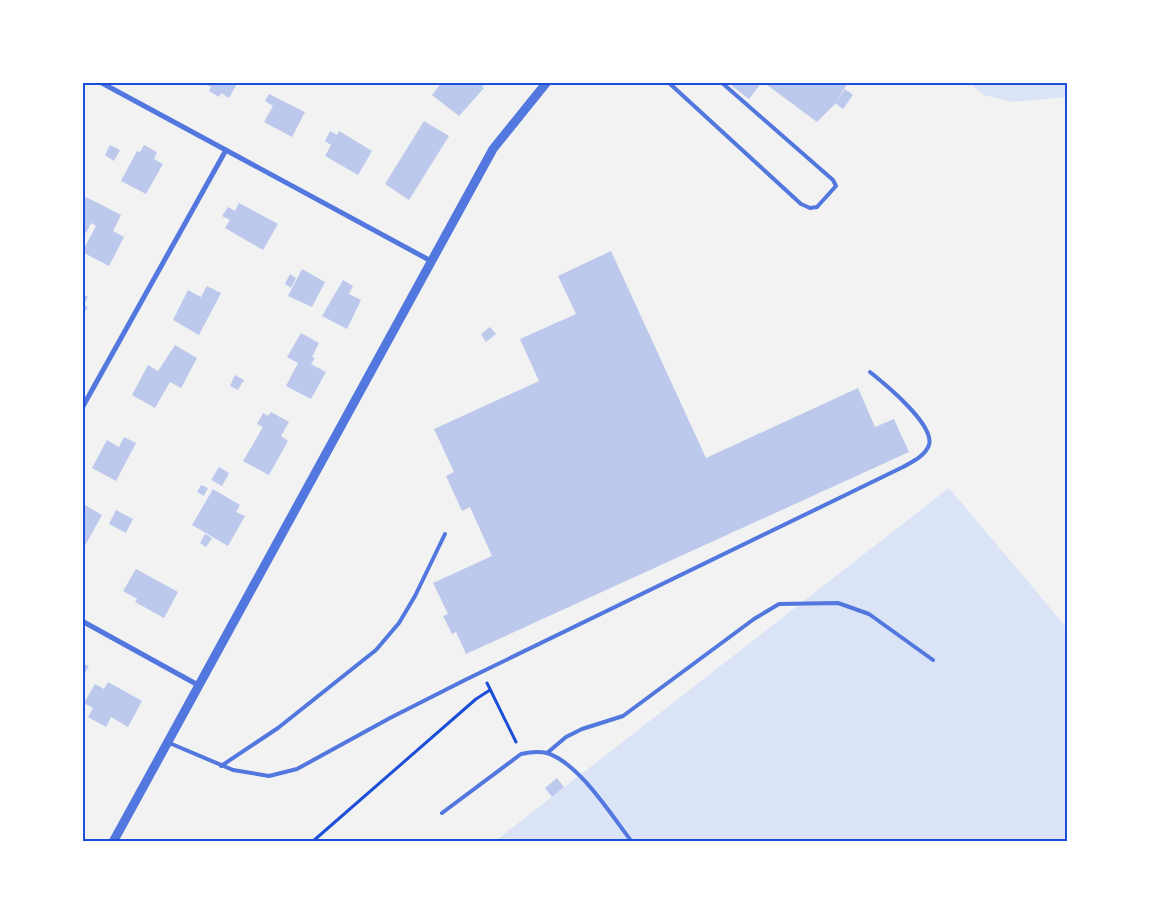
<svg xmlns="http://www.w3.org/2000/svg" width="1150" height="924" font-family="'Exo 2',sans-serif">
	<rect width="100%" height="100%" fill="#f2f2f2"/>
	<g fill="#dbe4f7">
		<polygon points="969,83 1067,83 1067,97 1012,102 984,95"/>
		<polygon points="949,488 1067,628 1067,841 494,842"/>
	</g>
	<g fill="#bdc9ec">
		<polygon points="201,82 238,82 229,98 221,93 219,97 209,91 211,87"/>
		<polygon points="442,82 486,82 482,87 484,88 459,116 432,95"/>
		<polygon points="734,82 762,82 749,99 732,86"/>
		<polygon points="763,82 845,82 847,84 834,105 817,122"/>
		<polygon points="845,89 853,95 843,109 835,103"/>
		<polygon points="269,94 305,112 292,137 264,122 273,106 265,101"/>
		<polygon points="424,121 449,136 409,200 385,184"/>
		<polygon points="330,131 337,135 339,131 372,151 358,175 325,156 331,145 325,141"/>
		<polygon points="110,145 120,150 114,161 105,155"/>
		<polygon points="144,145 157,152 154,159 163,164 146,194 121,181 137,151 140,152"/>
		<polygon points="86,197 121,215 113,231 124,237 109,266 82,252 96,226 91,223 86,233 82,231 82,204"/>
		<polygon points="239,203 278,224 263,250 225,228 230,220 222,216 228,207 235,211"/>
		<polygon points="611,251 706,458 858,388 875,427 894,419 909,452 466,654 456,632 452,634 443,616 448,614 433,583 492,556 470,507 462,511 446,476 454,472 434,429 539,381 520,339 576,314 558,276"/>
		<polygon points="302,269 325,282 312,307 288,296"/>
		<polygon points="290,274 296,278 291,288 285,284"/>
		<polygon points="343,280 353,286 349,294 361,300 347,329 322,316"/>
		<polygon points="207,286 221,293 199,335 173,320 188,290 201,297"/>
		<polygon points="82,294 88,297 84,305 88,307 82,317"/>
		<polygon points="490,327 496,334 486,342 481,334"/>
		<polygon points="301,333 319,343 312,357 315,358 311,364 326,372 311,399 286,386 298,363 287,357"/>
		<polygon points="175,345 197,358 181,388 170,382 155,408 132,395 148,365 158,371"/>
		<polygon points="235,375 244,380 238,390 230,386"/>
		<polygon points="271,412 289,422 281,436 288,441 269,475 243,461 263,427 257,424 263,413 268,416"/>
		<polygon points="124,437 136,443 116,481 92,468 107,440 119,447"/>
		<polygon points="219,467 229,473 222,486 211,480"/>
		<polygon points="201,485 208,488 204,496 197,492"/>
		<polygon points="213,489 240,505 236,512 245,516 228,546 192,525"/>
		<polygon points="85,505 102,515 82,551 82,509"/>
		<polygon points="116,510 133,519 126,533 109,524"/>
		<polygon points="205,534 212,538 206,547 200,543"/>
		<polygon points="136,569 178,592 164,618 135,602 137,599 123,591"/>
		<polygon points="82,663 89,666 82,679"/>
		<polygon points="108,682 142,701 128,727 111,717 106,727 88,717 93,708 84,703 95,684 104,689"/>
		<polygon points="557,778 564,787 552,797 545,788"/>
	</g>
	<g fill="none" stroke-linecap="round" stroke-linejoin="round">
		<g stroke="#1d4ed8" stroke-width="3">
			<polyline points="487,683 516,742"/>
			<polyline points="312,842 476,699 490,690"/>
		</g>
		<g stroke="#5277de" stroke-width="4">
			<polyline points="668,82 801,204 810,208 817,207 836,186 833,180 721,82"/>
			<path d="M167,742L233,770L269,776L297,769L390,718L465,680L903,467C912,462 925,456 929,445C935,425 885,384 870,372"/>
			<polyline points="547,753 566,737 582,729 623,716 754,619 779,604 838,603 869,614 933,660"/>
			<polyline points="221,766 278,728 376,650 399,623 415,596 445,534"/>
			<path d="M442,813L521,754C530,752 538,751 547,753C580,764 611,815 632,842"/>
		</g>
		<g stroke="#5277de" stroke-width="5">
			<polyline points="100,82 431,261"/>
			<polyline points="82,408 226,150"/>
			<polyline points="82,621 198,685"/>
		</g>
		<polyline stroke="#5277de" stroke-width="9" points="113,842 493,149 547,82"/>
	</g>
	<rect width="1150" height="924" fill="none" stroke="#ffffff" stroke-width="168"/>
	<rect x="84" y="84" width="982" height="756" fill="none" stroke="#1d4ed8" stroke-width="2"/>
</svg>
